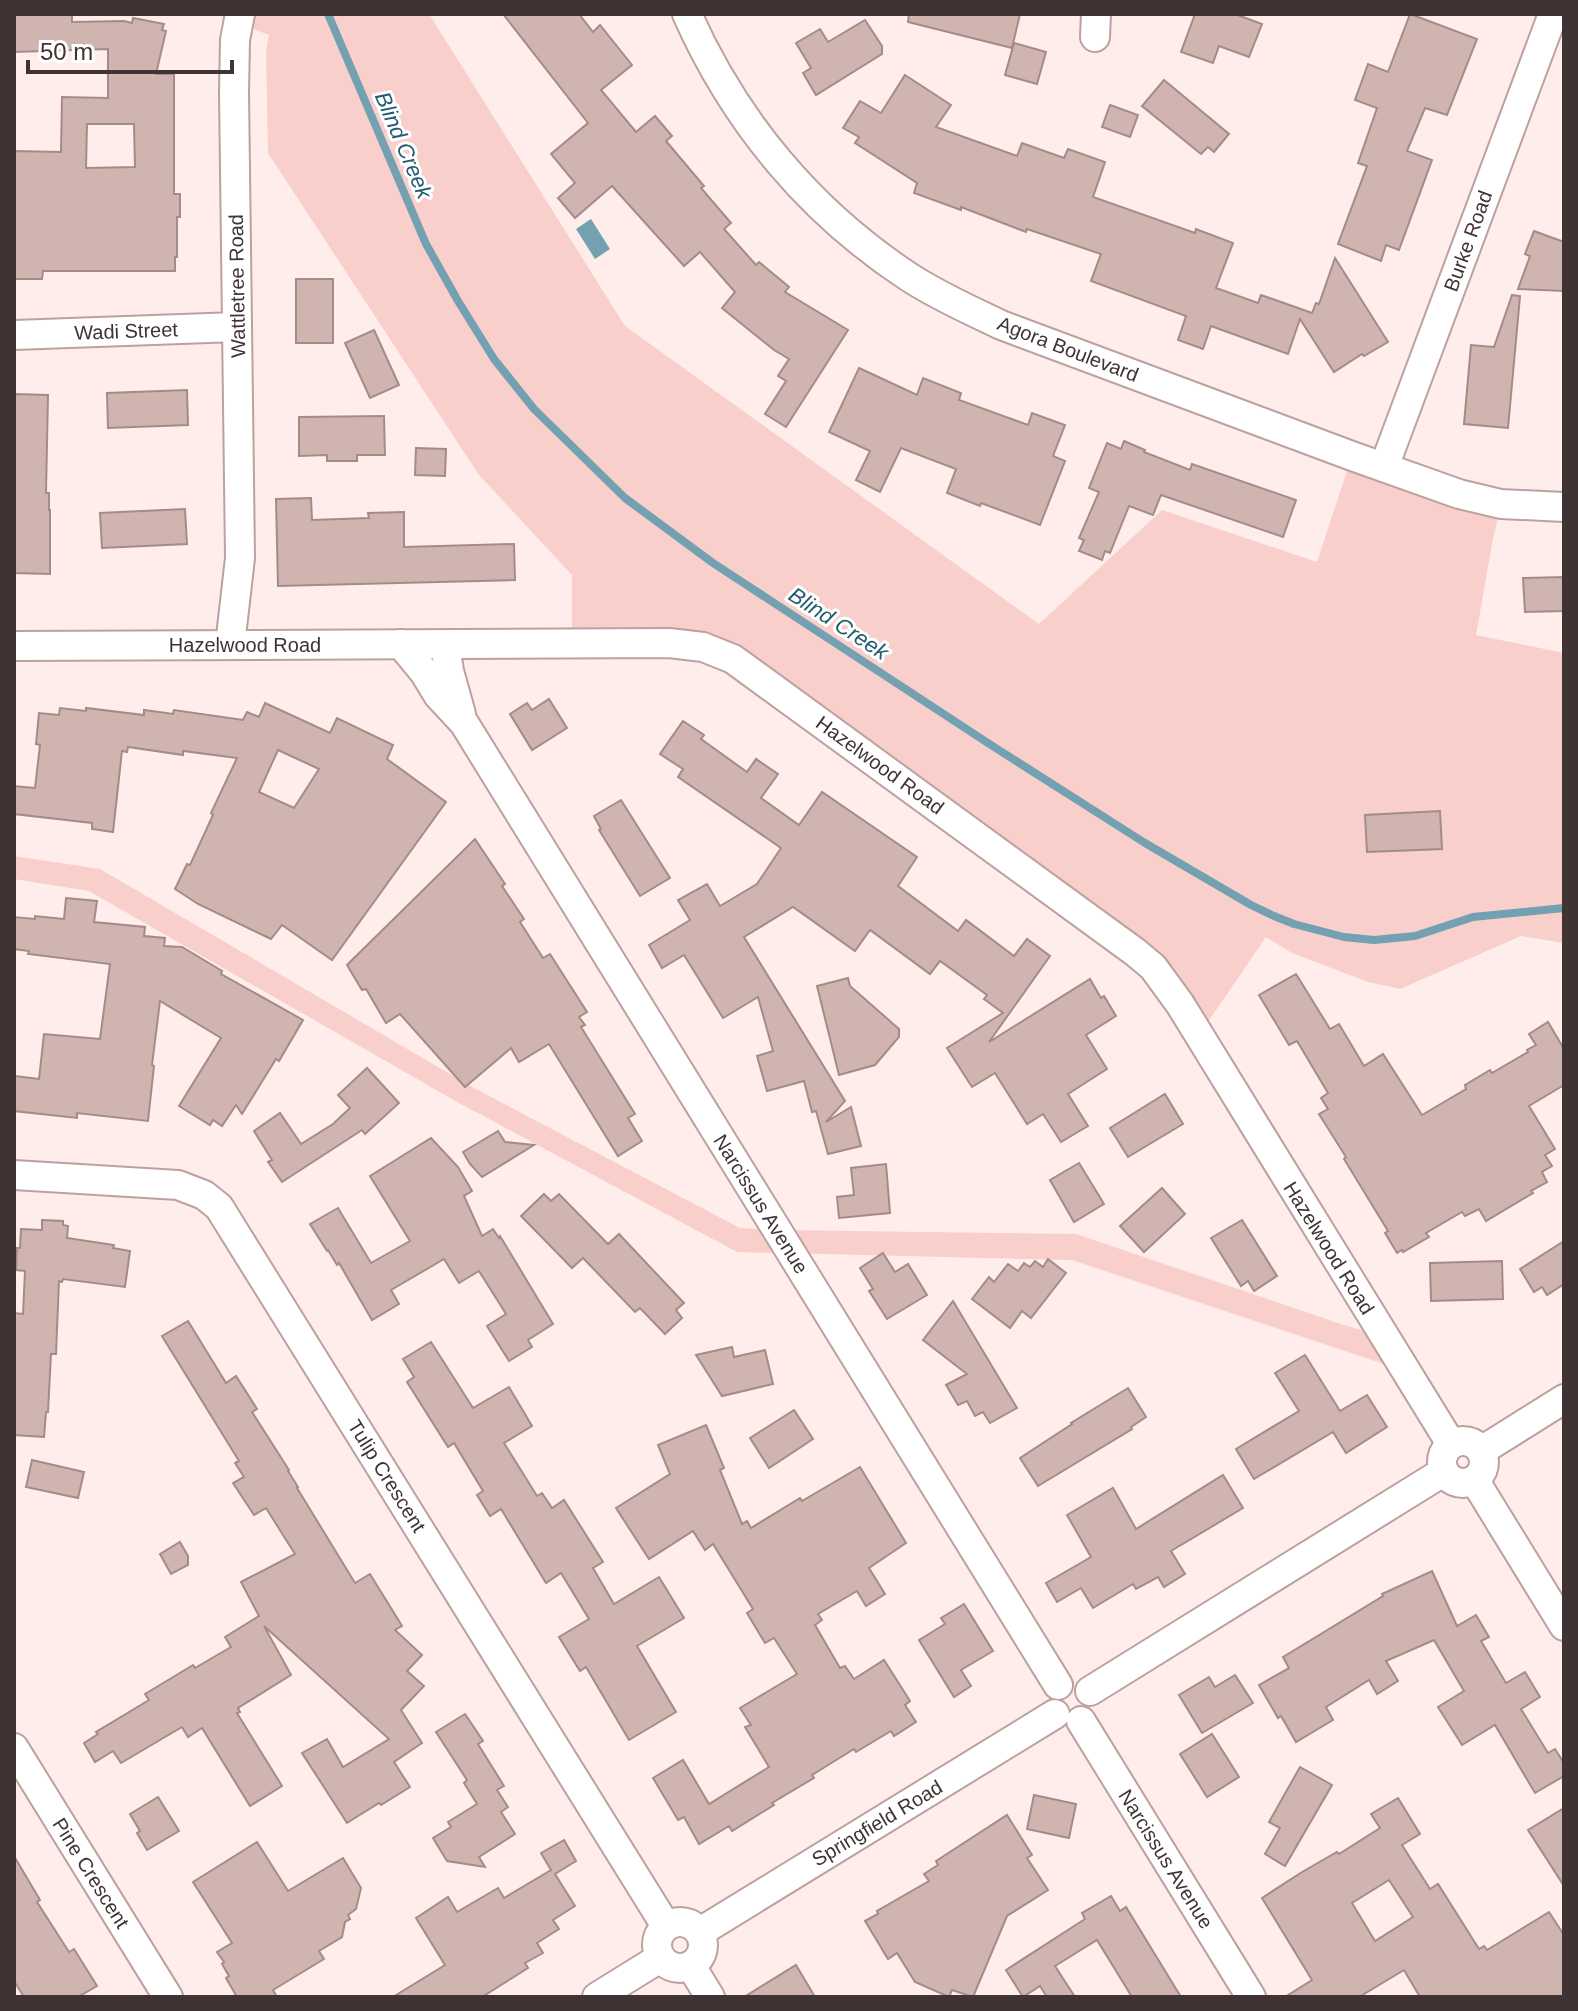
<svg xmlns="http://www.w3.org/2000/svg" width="1578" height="2011" font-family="Helvetica,sans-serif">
	<rect width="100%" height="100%" fill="#ffedeb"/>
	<g fill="#f8cfca">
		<polygon points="215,14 429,14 625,326 1039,624 1162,510 1317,562 1352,456 1501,504 1492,544 1476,635 1564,653 1564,943 1521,936 1400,989 1368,982 1292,953 1266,937 1199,1035 1180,1004 744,666 572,644 572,575 479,475 268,153 266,52 269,35"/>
		<polygon points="14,856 100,869 474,1088 740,1228 777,1230 1076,1234 1341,1324 1384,1337 1405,1371 1072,1260 737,1252 459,1103 89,891 14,879"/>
	</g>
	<polygon fill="#74a1b1" points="591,219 610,249 595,259 576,229"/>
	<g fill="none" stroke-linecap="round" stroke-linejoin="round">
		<polyline stroke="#74a1b1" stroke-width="8" points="328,14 426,244 458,301 494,359 534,409 625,498 713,563 991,745 1145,843 1251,905 1274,916 1294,924 1344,937 1374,940 1415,936 1473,917 1564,908"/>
	</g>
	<g fill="#cfb4b0" stroke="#a58b88" stroke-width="2" fill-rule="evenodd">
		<path d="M14,14H72V22L124,21L132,23L133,18L164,24L162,30L166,31L156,74H174V194H180V217H177V257H175V271H43L42,279H14V151L61,152L62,97L108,98V49L14,52ZM87,124H134L135,167L86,168Z"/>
		<polygon points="503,14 579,14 593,32 600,25 632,65 601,90 636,132 655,116 672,136 666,141 704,186 701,188 731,223 724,229 756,265 759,262 789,287 785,292 848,330 786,427 765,414 786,381 778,376 789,359 774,350 722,308 735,292 700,252 684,266 612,186 575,218 558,198 575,183 551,154 588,123"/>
		<polygon points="909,14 1020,14 1012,48 908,22"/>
		<polygon points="1195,14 1235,14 1262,24 1249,57 1219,46 1213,63 1181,52"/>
		<polygon points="1410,14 1477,39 1447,115 1425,108 1407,151 1432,160 1399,250 1386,245 1381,261 1338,244 1367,166 1358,163 1377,108 1355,100 1368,64 1388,72"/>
		<polygon points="865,20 882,46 882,54 816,95 803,73 811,68 796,43 820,29 828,42"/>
		<polygon points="1014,43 1046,52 1037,84 1005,75"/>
		<polygon points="905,75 951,105 936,127 1017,156 1022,143 1064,158 1068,149 1105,162 1093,197 1195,233 1196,229 1233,243 1216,288 1258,303 1261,295 1312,313 1316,303 1319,304 1335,258 1388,342 1364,356 1362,354 1334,372 1300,319 1288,354 1211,326 1203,349 1178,340 1186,316 1091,281 1101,254 1027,229 1026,232 961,207 961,210 914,193 917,183 855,143 859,137 843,128 860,101 881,113"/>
		<polygon points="1164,80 1229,134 1214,152 1208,147 1201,154 1142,106"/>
		<polygon points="1110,105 1138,115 1130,137 1102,127"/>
		<polygon points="1534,231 1564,242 1564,291 1518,289 1530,256 1525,254"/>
		<rect x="296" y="279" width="37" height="64"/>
		<polygon points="1512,295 1520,296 1508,428 1464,424 1471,345 1494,347"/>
		<polygon points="374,330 399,385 370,398 345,343"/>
		<polygon points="859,368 917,395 923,378 961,393 959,400 1028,425 1032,413 1065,425 1053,456 1065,461 1040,525 981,503 980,506 947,493 956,469 901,448 880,492 856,480 870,451 829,432"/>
		<polygon points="187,390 188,425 108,428 107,393"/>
		<polygon points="14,394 48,395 46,493 49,493 49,510 50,510 50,574 14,573"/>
		<polygon points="384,416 385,455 357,455 357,461 327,461 327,455 299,456 299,417"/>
		<polygon points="1124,441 1145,450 1144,452 1190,470 1192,464 1296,500 1283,537 1161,495 1153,515 1129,506 1110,553 1105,551 1102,560 1079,551 1084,540 1079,538 1099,492 1089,488 1107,443 1121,449"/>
		<polygon points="416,448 446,449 445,476 415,475"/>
		<polygon points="311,498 312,520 369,518 368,513 404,512 404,547 514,544 515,580 278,586 276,499"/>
		<polygon points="185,509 187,544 102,548 100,513"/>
		<polygon points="1564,577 1564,611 1525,612 1523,578"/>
		<polygon points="549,699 567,728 532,750 510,714 527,703 532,710"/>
		<path d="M265,703L330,733L337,718L393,745L387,759L446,802L332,960L282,925L271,939L269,938L198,904L175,889L187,864L190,865L213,815L211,813L237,758L183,751V755L128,747L127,752L122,751L113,832L92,829V823L14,814V786L35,788L40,745L36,744L39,713L59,715L60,708L86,711V708L144,715V710L173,714L174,710L243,720L247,712L259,717ZM278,750L319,769L294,808L259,792Z"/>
		<polygon points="683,721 704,735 701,739 747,772 756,759 778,774 761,798 799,825 822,792 917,857 898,886 958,931 966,920 1014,956 1027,939 1050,956 989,1042 1090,979 1101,998 1104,996 1116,1016 1086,1035 1107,1069 1068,1094 1088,1126 1061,1142 1043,1114 1027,1124 995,1073 972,1087 947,1048 1003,1013 984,999 987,995 940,961 930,974 870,930 855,951 793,907 744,937 845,1101 826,1122 851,1107 861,1146 828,1154 816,1111 812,1112 804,1081 767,1091 757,1056 773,1051 758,997 723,1018 684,955 662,968 649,945 690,920 678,900 707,884 720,906 757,884 781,848 678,777 683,769 660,754"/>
		<polygon points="621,800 670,878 640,896 599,830 601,829 594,816"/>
		<polygon points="1440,811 1442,849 1367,852 1365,815"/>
		<polygon points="475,839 505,884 502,886 524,919 520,922 543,958 550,954 587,1012 579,1017 585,1025 581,1027 635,1114 628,1118 642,1141 618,1156 549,1044 519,1062 511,1048 465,1087 400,1014 386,1023 366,989 362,990 347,965"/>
		<polygon points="66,898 97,901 94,922 145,927 144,936 165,938 164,946 182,947 222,971 221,974 303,1020 279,1061 276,1059 242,1114 236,1105 222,1126 213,1120 210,1125 179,1106 221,1038 160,1001 152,1065 154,1066 148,1121 77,1113 77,1118 14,1111 14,1076 39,1079 44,1034 100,1039 110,964 28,954 29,951 14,949 14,917 35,919 35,916 64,919"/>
		<polygon points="1296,974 1330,1029 1339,1024 1364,1066 1383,1054 1422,1115 1466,1089 1465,1085 1490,1070 1492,1073 1528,1052 1527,1050 1536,1045 1529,1034 1548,1022 1564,1049 1564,1085 1529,1106 1555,1149 1545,1155 1552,1166 1542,1172 1547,1182 1531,1191 1533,1193 1486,1221 1479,1209 1465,1216 1462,1212 1426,1233 1429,1237 1403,1252 1402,1250 1397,1253 1385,1233 1388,1231 1344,1159 1346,1157 1319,1114 1328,1109 1321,1098 1328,1093 1297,1041 1289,1045 1259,995"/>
		<polygon points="848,978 850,986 899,1029 899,1037 875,1065 839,1075 817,986"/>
		<polygon points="367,1068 399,1103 365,1134 362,1130 282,1182 268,1162 272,1160 254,1131 280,1113 301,1144 333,1124 350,1108 338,1095"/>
		<polygon points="1165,1094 1183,1124 1128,1157 1110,1128"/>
		<polygon points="498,1131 505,1142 534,1145 482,1177 470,1164 463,1152"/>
		<polygon points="431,1138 458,1167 472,1191 464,1196 482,1236 493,1229 499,1238 500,1236 553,1324 528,1340 532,1347 509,1361 487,1326 506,1314 479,1271 459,1283 444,1259 391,1290 399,1304 372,1320 339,1263 337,1265 328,1250 327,1251 310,1224 338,1208 371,1263 410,1241 370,1176"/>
		<polygon points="1079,1163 1104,1204 1074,1222 1050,1180"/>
		<polygon points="886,1164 890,1213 839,1218 837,1197 854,1195 851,1168"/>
		<polygon points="1162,1188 1185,1214 1144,1252 1120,1226"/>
		<polygon points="544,1194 551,1201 559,1194 608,1244 619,1234 684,1303 676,1310 682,1318 665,1334 640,1308 635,1312 583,1258 572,1268 521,1216"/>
		<polygon points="42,1220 63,1221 63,1225 68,1226 67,1238 114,1245 113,1248 130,1251 125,1287 63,1279 62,1282 59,1281 56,1354 51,1354 48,1412 46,1412 44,1437 14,1435 14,1313 23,1314 25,1271 16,1270 17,1248 20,1248 21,1229 42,1230"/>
		<polygon points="1242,1220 1277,1276 1254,1291 1248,1281 1241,1286 1211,1238"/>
		<polygon points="1564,1241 1564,1284 1547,1295 1542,1287 1534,1292 1520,1269"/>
		<polygon points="883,1253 895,1272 908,1264 927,1295 887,1319 869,1291 873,1289 860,1268"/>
		<polygon points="1048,1259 1066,1273 1031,1318 1022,1311 1010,1328 972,1299 989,1277 994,1282 1008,1264 1018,1271 1024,1263 1030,1267 1035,1261 1043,1267"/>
		<polygon points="1502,1261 1503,1299 1431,1301 1430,1263"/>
		<polygon points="953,1301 1017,1408 990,1423 983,1412 975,1416 967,1401 958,1405 946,1385 967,1374 923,1340"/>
		<polygon points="188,1321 226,1383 236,1376 257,1409 252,1412 289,1470 288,1471 298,1487 297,1488 355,1583 370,1574 402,1626 395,1630 422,1655 407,1671 424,1686 401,1710 422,1743 394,1762 410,1787 381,1805 379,1803 347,1823 302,1753 327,1739 343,1767 389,1739 264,1626 291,1675 238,1708 240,1712 237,1713 282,1786 250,1806 202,1728 188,1737 182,1727 121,1763 113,1751 95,1762 84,1743 98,1734 96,1732 149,1700 145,1694 193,1665 195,1668 231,1647 225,1637 259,1616 241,1582 295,1554 266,1508 254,1515 233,1483 244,1477 235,1463 239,1461 162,1336"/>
		<polygon points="431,1342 473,1408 509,1387 532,1426 504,1443 537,1496 542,1493 552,1508 564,1500 603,1562 593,1568 614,1604 659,1577 684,1618 637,1646 676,1712 629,1740 586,1667 580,1671 559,1637 589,1619 561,1573 546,1583 501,1509 490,1516 477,1495 483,1491 454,1443 448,1447 407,1382 414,1377 403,1359"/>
		<polygon points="732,1347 734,1357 765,1350 773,1384 722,1396 696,1355"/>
		<polygon points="1305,1355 1340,1411 1367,1395 1387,1427 1346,1453 1333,1432 1254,1479 1236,1449 1299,1411 1275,1373"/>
		<polygon points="1128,1388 1146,1417 1131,1427 1132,1429 1038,1486 1020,1458 1072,1424 1071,1423"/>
		<polygon points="794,1410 813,1439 769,1468 750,1438"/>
		<polygon points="706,1425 724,1468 720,1470 742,1524 747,1521 751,1528 800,1498 802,1501 860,1467 906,1543 869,1568 885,1594 866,1606 857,1591 818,1614 822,1620 815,1625 840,1668 845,1666 854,1679 884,1660 910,1701 905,1705 916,1722 894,1736 891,1731 856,1752 854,1749 812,1775 814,1778 772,1803 774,1805 732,1831 729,1826 699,1844 684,1817 678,1820 653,1778 683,1760 709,1804 769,1767 745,1727 751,1725 740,1708 797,1674 774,1638 765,1643 747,1613 753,1609 713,1544 705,1550 693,1531 649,1559 616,1508 670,1474 658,1445"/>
		<polygon points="32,1460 84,1472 78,1498 26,1487"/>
		<polygon points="1223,1475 1243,1508 1171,1551 1185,1574 1164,1587 1158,1577 1136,1589 1133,1584 1093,1608 1081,1588 1057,1602 1046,1583 1091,1557 1067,1515 1113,1488 1136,1529"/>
		<polygon points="180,1542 188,1556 188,1565 171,1574 160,1554"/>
		<polygon points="1432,1571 1457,1626 1476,1615 1489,1637 1481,1641 1506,1683 1525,1672 1540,1697 1521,1709 1548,1753 1555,1749 1564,1763 1564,1776 1535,1793 1495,1725 1462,1745 1438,1707 1464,1691 1434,1640 1386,1661 1398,1681 1377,1694 1369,1680 1326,1707 1333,1720 1296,1742 1281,1716 1278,1718 1259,1685 1289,1668 1283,1657 1383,1596 1382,1594"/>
		<polygon points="964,1604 993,1651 961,1670 971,1686 954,1697 919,1640 945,1624 941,1618"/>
		<polygon points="1235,1675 1253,1703 1202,1733 1179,1695 1209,1677 1215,1687"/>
		<polygon points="465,1714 483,1741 478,1744 504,1786 497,1790 508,1807 501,1812 515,1834 479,1857 485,1867 447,1861 433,1838 451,1827 448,1822 477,1804 464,1783 467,1780 436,1732"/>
		<polygon points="1212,1734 1239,1777 1207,1797 1180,1754"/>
		<polygon points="1300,1767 1332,1785 1285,1866 1265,1854 1280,1828 1269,1822"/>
		<polygon points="1034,1795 1076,1804 1069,1838 1027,1829"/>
		<polygon points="158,1797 179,1831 147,1850 137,1833 140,1831 130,1814"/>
		<path d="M1398,1798L1420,1834L1402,1845L1430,1889L1438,1884L1479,1949L1484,1946L1487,1950L1549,1912L1564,1935V1997H1420L1404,1970L1359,1997H1285L1312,1980L1262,1898L1302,1872L1337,1852L1339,1854L1380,1828L1371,1814ZM1389,1880L1413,1917L1375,1941L1352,1903Z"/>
		<polygon points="1564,1808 1564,1886 1528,1830"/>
		<polygon points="1007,1815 1032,1855 1027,1858 1048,1890 1007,1916 973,1997 952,1990 949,1997 915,1982 897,1953 888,1959 865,1921 878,1914 877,1911 929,1881 924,1874 938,1865 936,1861"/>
		<polygon points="564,1840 576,1861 555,1874 575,1906 553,1920 559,1929 537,1943 543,1953 525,1963 528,1968 482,1997 393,1997 445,1965 416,1918 448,1897 457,1912 498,1888 504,1898 551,1870 541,1853"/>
		<polygon points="257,1842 288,1891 343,1858 361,1888 356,1909 348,1915 350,1919 345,1922 342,1937 319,1951 324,1959 273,1990 277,1997 237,1997 226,1978 229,1976 222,1964 224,1962 217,1952 232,1943 193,1882"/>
		<polygon points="14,1856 40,1900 37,1902 69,1952 74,1949 97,1986 78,1997 24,1997 14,1981"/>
		<polygon points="1111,1896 1120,1911 1126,1907 1181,1997 1132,1997 1097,1940 1055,1966 1075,1997 1047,1997 1040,1986 1023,1997 1006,1970 1085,1919 1082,1913"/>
		<polygon points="796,1965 815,1997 744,1997"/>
	</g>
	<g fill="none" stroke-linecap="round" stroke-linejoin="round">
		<g stroke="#bca19e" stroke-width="32">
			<g id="street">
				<path d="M687,14C735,122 810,212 909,277C938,296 970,310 1001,325L1352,456L1459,494L1501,504L1564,507"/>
				<polyline points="1095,37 1096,14"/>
				<polyline points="14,335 237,327"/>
				<polyline points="1384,467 1553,14"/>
				<polyline points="401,644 424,672 438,695 464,723 1058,1685"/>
				<polyline points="230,645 240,558 234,92 235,40 240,14"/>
				<polyline points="445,645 449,671 461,714"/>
				<polyline points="14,646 669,643 703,647 733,659 1135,952 1153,967 1180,1004 1451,1444"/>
				<polyline points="14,1175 178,1185 204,1195 219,1207 666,1926"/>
				<circle cx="1463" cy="1462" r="21"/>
				<polyline points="1481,1451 1564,1399"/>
				<polyline points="1475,1481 1564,1626"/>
				<polyline points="1090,1691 1443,1472"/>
				<polyline points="1081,1721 1251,1997"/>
				<polyline points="14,1748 168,1997"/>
				<circle cx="680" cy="1945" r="23"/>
				<polyline points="700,1932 1055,1714"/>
				<polyline points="691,1966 710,1997"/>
				<polyline points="597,1997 660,1958"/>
			</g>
		</g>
		<use href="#street" stroke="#fff" stroke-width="28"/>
	</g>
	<g text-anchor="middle" stroke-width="6" stroke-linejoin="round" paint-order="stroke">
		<g font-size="20" fill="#3f3433" stroke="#fff">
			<text transform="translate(1468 241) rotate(-70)" y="7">Burke Road</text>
			<text transform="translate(237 286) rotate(-91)" y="7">Wattletree Road</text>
			<text transform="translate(126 331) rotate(-2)" y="7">Wadi Street</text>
			<text transform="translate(1068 349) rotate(21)" y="7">Agora Boulevard</text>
			<text x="245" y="652">Hazelwood Road</text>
			<text transform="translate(880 765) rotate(36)" y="7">Hazelwood Road</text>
			<text transform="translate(761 1204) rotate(58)" y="7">Narcissus Avenue</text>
			<text transform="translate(1329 1248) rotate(58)" y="7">Hazelwood Road</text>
			<text transform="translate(387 1476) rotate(58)" y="7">Tulip Crescent</text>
			<text transform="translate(877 1823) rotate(-31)" y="7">Springfield Road</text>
			<text transform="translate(1166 1859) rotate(58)" y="7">Narcissus Avenue</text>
			<text transform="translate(91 1873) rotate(58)" y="7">Pine Crescent</text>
		</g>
		<g font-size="22" font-style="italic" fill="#215d6f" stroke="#fff">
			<text transform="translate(404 145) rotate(67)" y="8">Blind Creek</text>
			<text transform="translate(839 623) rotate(33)" y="8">Blind Creek</text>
		</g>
	</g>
	<rect width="1578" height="2011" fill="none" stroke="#3f3433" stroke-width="32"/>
	<path d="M28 60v12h204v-12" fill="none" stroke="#3f3433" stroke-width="4"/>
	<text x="40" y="60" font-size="24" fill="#3f3433" stroke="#ffffff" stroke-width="6" paint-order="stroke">50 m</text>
</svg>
